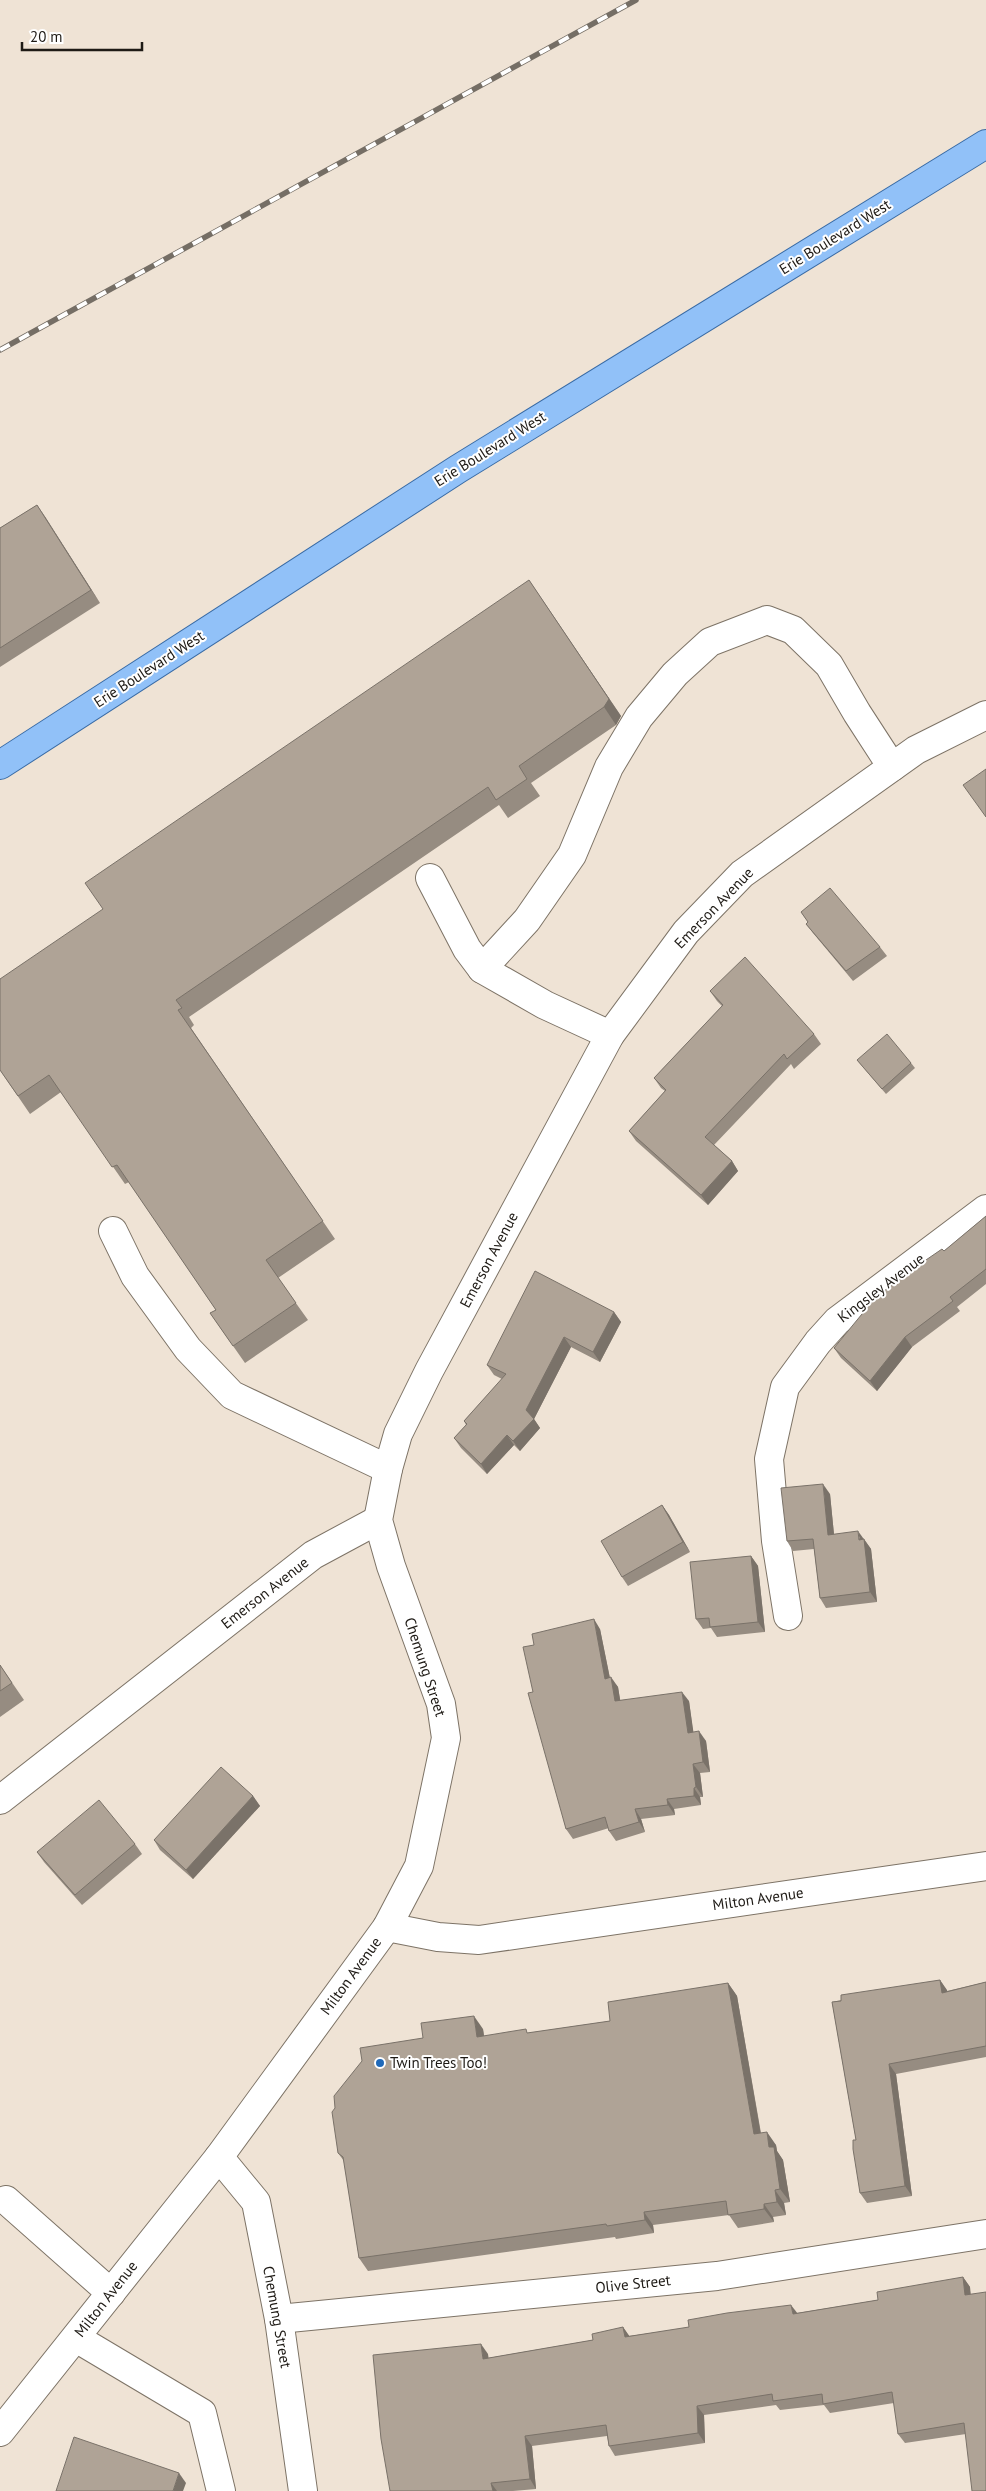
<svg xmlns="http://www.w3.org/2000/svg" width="986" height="2491" font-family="'PT Sans',sans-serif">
	<rect width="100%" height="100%" fill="#efe3d5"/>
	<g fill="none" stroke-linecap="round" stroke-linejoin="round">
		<g stroke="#7d7366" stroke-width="30">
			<g id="minor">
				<polyline points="430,878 467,949 482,969 545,1005 610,1035"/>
				<polyline points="482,969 527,920 572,855 609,767 639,717 675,674 710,642 767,620 793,630 829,665 857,713 892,767"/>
				<polyline points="113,1231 135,1276 188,1349 232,1395 388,1469"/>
				<polyline points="788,1616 776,1541 769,1459 785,1387 818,1342 837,1321 986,1209"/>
				<polyline points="0,1800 313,1555 378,1520"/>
				<polyline points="387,1927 438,1937 479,1940 986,1866"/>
				<polyline points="219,2157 256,2202 279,2319 303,2491"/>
				<polyline points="6,2200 111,2293"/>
				<polyline points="279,2319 717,2276 986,2234"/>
				<polyline points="76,2338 202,2413 221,2491"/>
				<polyline points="0,2432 219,2157 387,1927 419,1866 446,1738 441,1704 391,1566 378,1520 388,1469 398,1434 429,1371 610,1035 686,932 742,874 916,750 986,715"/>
			</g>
		</g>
		<g stroke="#396ba5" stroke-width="30">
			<polyline id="major" points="0,765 458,469 986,144"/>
		</g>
		<use href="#minor" stroke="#fff" stroke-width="28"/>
		<use href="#major" stroke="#91c1f8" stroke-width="28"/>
		<g stroke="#756e65" stroke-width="5.5">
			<polyline id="rail" points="0,350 636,0"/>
		</g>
		<use href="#rail" stroke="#fff" stroke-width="4" stroke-dasharray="11" stroke-linecap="butt"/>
	</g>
	<g fill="#968c81">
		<polygon points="37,505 100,603 0,667 0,528"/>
		<polygon points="529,580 621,716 616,725 531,783 540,796 508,818 499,805 189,1017 194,1025 191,1028 335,1239 278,1278 308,1320 245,1363 210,1313 216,1310 129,1182 125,1184 61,1092 30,1114 0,1070 103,909"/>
		<polygon points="801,912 880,947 887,956 853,981 813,933 806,924 808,922"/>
		<polygon points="710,991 814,1034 821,1044 794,1069 791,1064 714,1145 732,1161 738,1171 708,1205 636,1141 629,1131 665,1091 661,1088 654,1078 722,1006 717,1001"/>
		<polygon points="857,1060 911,1063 915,1068 886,1094"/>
		<polygon points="986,1216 986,1284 957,1307 960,1311 912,1347 877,1391 841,1358 834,1348 944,1251"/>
		<polygon points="614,1312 621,1322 600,1362 571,1347 534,1419 540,1428 520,1451 514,1445 487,1474 461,1448 454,1438 466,1425 464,1421 502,1379 494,1375 487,1365"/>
		<polygon points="830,1494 834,1534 864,1539 871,1549 877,1602 826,1608 820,1598 814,1549 793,1551 787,1541"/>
		<polygon points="662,1505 669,1515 690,1552 628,1586 622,1577"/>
		<polygon points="751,1556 758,1566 765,1632 717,1637 711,1628 703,1629 696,1619"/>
		<polygon points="600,1629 610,1678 618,1687 620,1700 689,1701 693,1732 706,1741 710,1772 700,1773 703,1797 700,1797 701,1805 674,1809 675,1815 641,1819 645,1832 616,1841 609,1831 609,1828 573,1839 566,1829 533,1692"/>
		<polygon points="0,1665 24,1700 0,1717"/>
		<polygon points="253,1796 260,1806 193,1879 160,1850 154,1840"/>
		<polygon points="135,1844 142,1854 82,1905 44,1862 37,1852"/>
		<polygon points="940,1980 947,1991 986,1982 986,2057 896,2074 912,2196 867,2203 860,2193 856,2140 832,2002"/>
		<polygon points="728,1983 737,1996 761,2133 776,2145 777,2151 783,2160 790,2202 784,2203 786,2215 773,2217 774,2222 738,2228 729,2215 653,2225 654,2233 616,2239 615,2237 368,2271 359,2258 344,2161 338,2153 335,2108 423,2038 483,2029 484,2036 528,2033 610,2021"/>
		<polygon points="963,2277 970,2287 966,2434 905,2443 898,2434 894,2403 830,2413 824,2405 780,2410 776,2405 704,2415 705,2443 615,2456 609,2446 607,2436 532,2446 536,2489 513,2491 390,2491 488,2354 488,2358 593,2340 623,2327 629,2336 797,2313 878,2300"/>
	</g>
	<g fill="#7a7269">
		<polygon points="37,505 46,518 100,603 91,590"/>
		<polygon points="541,598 621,716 616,725 604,707"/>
		<polygon points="732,1161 738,1171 708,1205 701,1195"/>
		<polygon points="614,1312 621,1322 600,1362 593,1352"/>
		<polygon points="564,1337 571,1347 534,1419 540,1428 520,1451 513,1441 526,1410"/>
		<polygon points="905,1337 912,1347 877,1391 870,1381"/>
		<polygon points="507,1435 514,1445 487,1474 481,1464"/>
		<polygon points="823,1484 830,1494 835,1545 828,1535"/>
		<polygon points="662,1505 669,1515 690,1552 683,1542"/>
		<polygon points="858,1531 871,1549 877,1602 870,1592"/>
		<polygon points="751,1556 758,1566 765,1632 758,1622"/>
		<polygon points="594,1619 600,1629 612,1689 605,1679"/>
		<polygon points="611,1677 618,1687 622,1711 615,1701"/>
		<polygon points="682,1692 689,1701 695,1743 688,1733"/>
		<polygon points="699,1731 706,1741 710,1772 703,1762"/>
		<polygon points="693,1764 700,1773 703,1797 696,1787"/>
		<polygon points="694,1788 700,1797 701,1805 694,1796"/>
		<polygon points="253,1796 260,1806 193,1879 186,1870"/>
		<polygon points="667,1799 674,1809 675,1815 668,1805"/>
		<polygon points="635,1809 641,1819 645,1832 639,1822"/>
		<polygon points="940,1980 947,1990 949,2002 942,1993"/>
		<polygon points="728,1983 737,1996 763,2147 754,2134"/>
		<polygon points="474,2016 483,2029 486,2050 477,2037"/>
		<polygon points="889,2064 896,2074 912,2196 905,2186"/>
		<polygon points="767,2132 776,2145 777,2151 783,2160 790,2202 780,2189 769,2147"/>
		<polygon points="775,2190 784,2203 786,2215 777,2202"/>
		<polygon points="764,2204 773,2217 774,2222 764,2209"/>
		<polygon points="644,2212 653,2225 654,2233 645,2220"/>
		<polygon points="963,2277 970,2287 972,2305 965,2295"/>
		<polygon points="791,2305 798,2314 793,2314"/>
		<polygon points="623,2327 630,2337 625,2337"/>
		<polygon points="481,2344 488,2354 490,2368 483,2359"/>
		<polygon points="697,2406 704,2415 705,2443 698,2433"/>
		<polygon points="525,2436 532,2446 536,2489 530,2479"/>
		<polygon points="179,2473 186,2483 183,2491 173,2491"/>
		<polygon points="491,2483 497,2491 493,2491"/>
	</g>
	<g fill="#afa396" stroke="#7a7269">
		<polygon points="37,505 91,590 0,648 0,528"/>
		<polygon points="529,580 609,699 604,707 519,766 527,779 496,800 488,787 176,1000 182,1008 178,1010 323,1221 266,1260 296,1303 233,1346 210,1313 216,1310 117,1165 112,1167 49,1075 18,1096 0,1070 0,979 103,909 85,883"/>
		<polygon points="986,769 986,817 963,785"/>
		<polygon points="830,888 880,947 846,971 806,924 808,922 801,912"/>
		<polygon points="745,957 814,1034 787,1059 784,1054 705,1137 732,1161 701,1195 629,1131 666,1090 654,1078 723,1005 710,991"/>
		<polygon points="887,1034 911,1063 882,1089 857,1060"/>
		<polygon points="986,1216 986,1269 950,1297 953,1301 905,1337 870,1381 834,1348 876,1297 923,1262 942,1249 944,1251"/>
		<polygon points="535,1271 614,1312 593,1352 564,1337 526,1410 534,1419 513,1441 507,1435 481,1464 454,1438 467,1424 464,1421 506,1374 487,1365"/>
		<polygon points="823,1484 828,1535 858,1531 859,1540 864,1539 870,1592 820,1598 813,1539 787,1541 781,1488"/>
		<polygon points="662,1505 683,1542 622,1577 601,1541"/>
		<polygon points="751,1556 758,1622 710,1627 709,1618 696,1619 690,1562"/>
		<polygon points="594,1619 605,1679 611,1677 615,1701 682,1692 688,1733 699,1731 703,1762 693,1764 696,1787 694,1788 694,1796 667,1799 668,1805 635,1809 639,1822 609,1831 605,1817 566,1829 528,1693 533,1692 523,1647 534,1645 532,1634"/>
		<polygon points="0,1665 12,1683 0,1691"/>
		<polygon points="221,1767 253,1796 186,1870 154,1840"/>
		<polygon points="99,1800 135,1844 75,1895 37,1852"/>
		<polygon points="940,1980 942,1993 986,1982 986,2046 889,2064 905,2186 860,2193 853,2149 853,2140 856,2140 832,2002 841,2001 841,1995"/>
		<polygon points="728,1983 754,2134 767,2132 769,2147 774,2147 780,2189 775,2190 777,2202 764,2204 764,2209 728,2215 726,2201 644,2212 645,2220 607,2226 606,2224 359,2258 343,2157 338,2153 332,2112 335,2108 334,2096 362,2061 360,2048 423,2038 421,2023 474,2016 477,2037 526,2029 527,2033 610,2021 608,2002"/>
		<polygon points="963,2277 965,2295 986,2292 986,2491 972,2491 964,2423 898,2434 892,2392 823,2404 822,2394 773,2401 772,2394 697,2406 698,2433 609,2446 606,2425 525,2436 530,2479 491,2483 493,2491 390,2491 381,2439 373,2355 481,2344 483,2359 593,2340 592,2334 623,2327 625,2337 689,2327 688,2320 727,2313 791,2305 793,2314 878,2300 877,2292"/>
		<polygon points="74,2437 179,2473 173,2491 56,2491"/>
	</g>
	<circle fill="#1f69b9" stroke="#fff" stroke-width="2" cx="380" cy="2063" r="5"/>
	<g text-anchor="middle" stroke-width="4" stroke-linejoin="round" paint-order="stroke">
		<g font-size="15" fill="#1e1a15" stroke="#fff">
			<text transform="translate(835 237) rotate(-32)" y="5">Erie Boulevard West</text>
			<text transform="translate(490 449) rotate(-32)" y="5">Erie Boulevard West</text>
			<text transform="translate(149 669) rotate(-33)" y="5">Erie Boulevard West</text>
			<text transform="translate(714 908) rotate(-46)" y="5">Emerson Avenue</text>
			<text transform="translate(489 1260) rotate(-62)" y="5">Emerson Avenue</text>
			<text transform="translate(881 1288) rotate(-37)" y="5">Kingsley Avenue</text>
			<text transform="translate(265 1593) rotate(-38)" y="5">Emerson Avenue</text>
			<text transform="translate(425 1667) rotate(72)" y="5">Chemung Street</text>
			<text transform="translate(758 1899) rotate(-8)" y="5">Milton Avenue</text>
			<text transform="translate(351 1976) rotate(-54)" y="5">Milton Avenue</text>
			<text transform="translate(633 2284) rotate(-6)" y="5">Olive Street</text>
			<text transform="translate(106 2299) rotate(-52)" y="5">Milton Avenue</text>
			<text transform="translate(277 2317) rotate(80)" y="5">Chemung Street</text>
		</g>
		<g font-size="15" fill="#1e1a15" stroke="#fff" text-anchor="start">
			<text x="390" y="2068">Twin Trees Too!</text>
		</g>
	</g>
	<path d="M22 42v8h120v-8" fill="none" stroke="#1e1a15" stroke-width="2.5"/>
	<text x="30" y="42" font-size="15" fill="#1e1a15" stroke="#ffffff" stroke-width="4" paint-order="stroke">20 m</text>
</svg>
